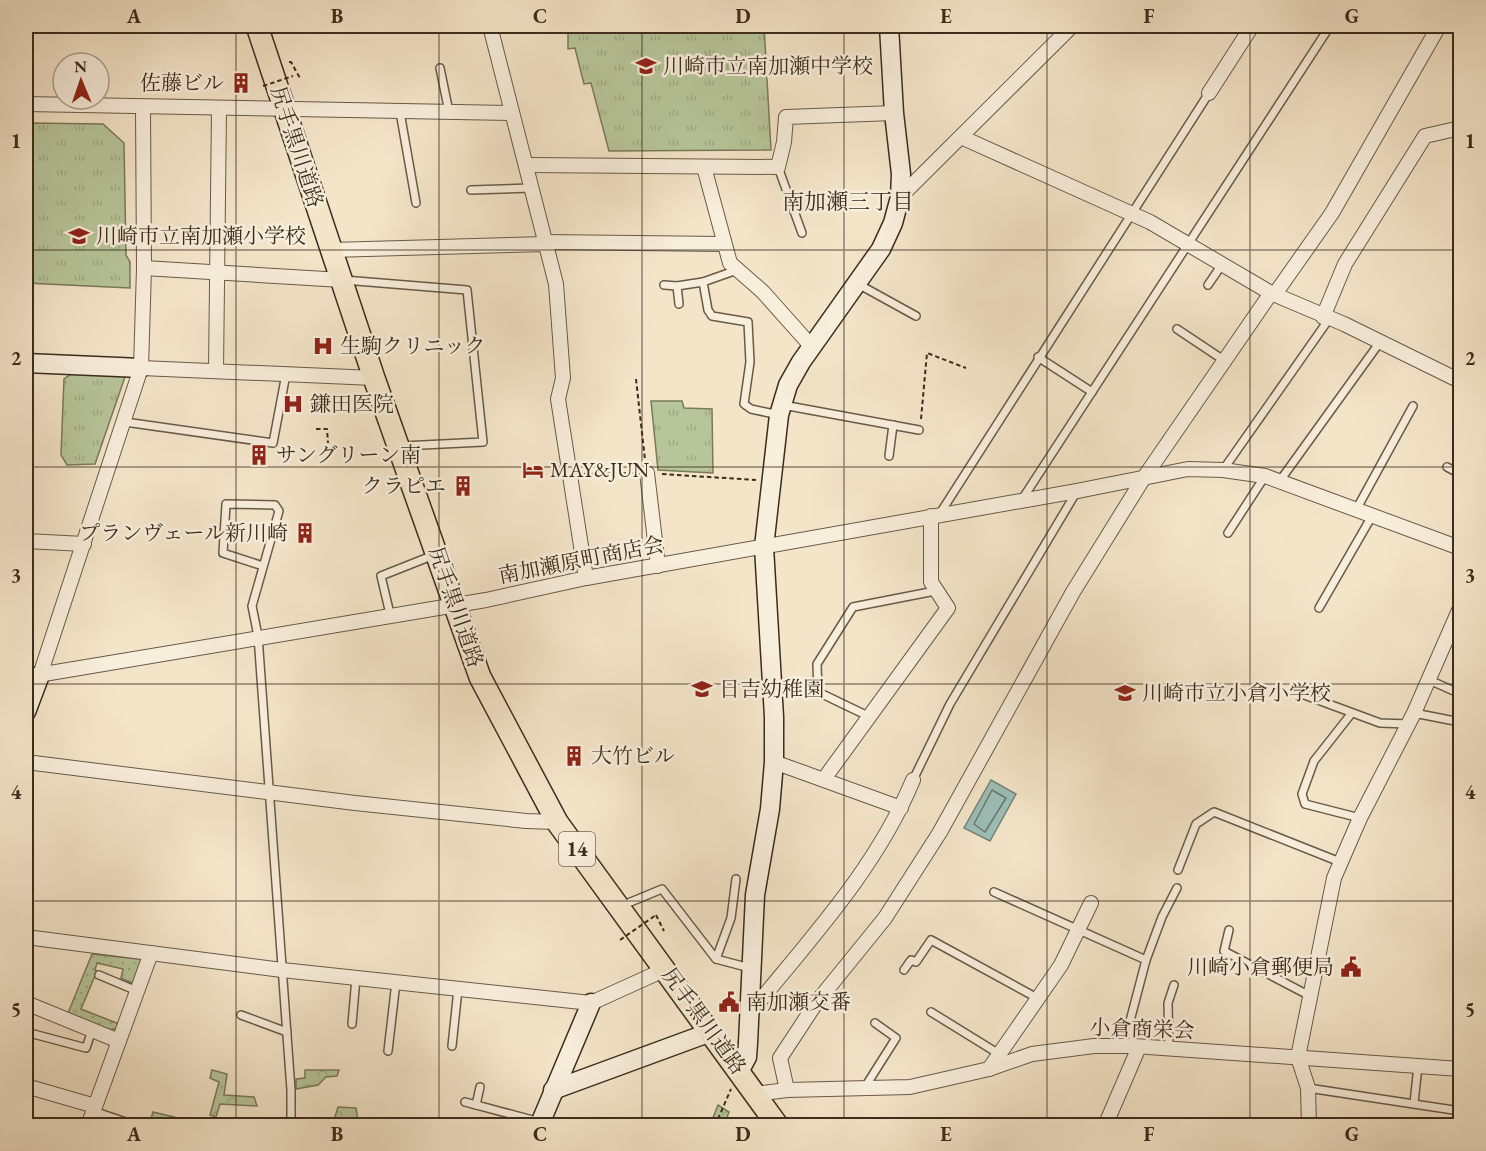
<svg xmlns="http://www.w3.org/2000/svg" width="1486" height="1151" font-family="'EB Garamond','Noto Serif JP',serif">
	<defs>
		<pattern id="grass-dots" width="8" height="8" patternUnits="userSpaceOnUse" patternTransform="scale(1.5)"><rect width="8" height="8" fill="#b7c69a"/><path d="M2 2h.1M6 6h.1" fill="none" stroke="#9eaa84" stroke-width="1.8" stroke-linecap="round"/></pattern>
		<pattern id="forest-crowns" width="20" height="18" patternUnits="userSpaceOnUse" patternTransform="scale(1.5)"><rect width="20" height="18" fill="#b7c69a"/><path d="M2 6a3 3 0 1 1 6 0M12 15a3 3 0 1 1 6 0" fill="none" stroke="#9eaa84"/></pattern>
		<pattern id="park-tufts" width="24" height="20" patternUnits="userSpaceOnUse" patternTransform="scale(1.5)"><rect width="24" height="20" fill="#b7c69a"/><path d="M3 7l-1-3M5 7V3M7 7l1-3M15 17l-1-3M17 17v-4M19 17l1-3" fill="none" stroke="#9eaa84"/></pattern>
	</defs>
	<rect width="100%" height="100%" fill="#f4e5c9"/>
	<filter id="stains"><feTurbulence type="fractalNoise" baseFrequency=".00333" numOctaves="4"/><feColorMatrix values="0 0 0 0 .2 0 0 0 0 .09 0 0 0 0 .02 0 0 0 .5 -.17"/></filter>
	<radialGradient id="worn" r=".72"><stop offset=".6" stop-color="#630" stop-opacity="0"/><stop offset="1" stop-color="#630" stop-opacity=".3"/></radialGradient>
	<polygon fill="url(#grass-dots)" stroke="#79795b" stroke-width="1.5" points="92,954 140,959 142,964 136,980 131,983 121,978 123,969 97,963 95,970 97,971 81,1009 119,1024 117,1028 109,1030 68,1013"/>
	<g fill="url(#forest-crowns)" stroke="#79795b" stroke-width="1.5">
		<polygon points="212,1070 227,1074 224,1095 254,1097 257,1106 220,1104 216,1117 210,1115 219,1082 210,1078"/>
		<polygon points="305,1070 339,1070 337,1076 326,1077 318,1085 296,1089 296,1079 305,1078"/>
		<polygon points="718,1105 729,1112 724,1125 710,1125"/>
		<polygon points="338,1107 356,1108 358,1121 363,1125 336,1125 334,1120"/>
		<polygon points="153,1112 179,1118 179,1125 164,1125 150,1121"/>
	</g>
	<g fill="url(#park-tufts)" stroke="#79795b" stroke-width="1.5">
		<polygon points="568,26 764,26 771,150 609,151 591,83 584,84 575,48 568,49"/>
		<polygon points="26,123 103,124 124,143 126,255 130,262 130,288 26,283"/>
		<polygon points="77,370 126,374 95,464 67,465 61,455 64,379"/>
		<polygon points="651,401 682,401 684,408 712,409 713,473 658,470"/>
	</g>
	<polygon fill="#9cbfb9" stroke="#75847a" stroke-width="1.5" points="991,780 1016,794 990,841 964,828"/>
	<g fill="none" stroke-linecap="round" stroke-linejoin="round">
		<polygon stroke="#6c766a" stroke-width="1.5" points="992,790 1006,798 985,832 974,824"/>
		<g stroke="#695a47" stroke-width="10">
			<g id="lane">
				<polyline points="440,68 449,112"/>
				<polyline points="400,112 416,203"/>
				<polyline points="778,167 802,233"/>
				<polyline points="471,190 531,188"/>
				<polyline points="737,270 703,282 708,310 712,316 748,322 750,362 744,404 751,409 779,415"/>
				<polyline points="344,280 467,290 483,442 402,446"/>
				<polyline points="858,284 916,316"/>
				<polyline points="664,285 677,286 703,282"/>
				<polyline points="1208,285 1223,263"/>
				<polyline points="677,286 679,304"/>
				<polyline points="1177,329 1225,361"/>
				<polyline points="1038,357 1092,392"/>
				<polyline points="783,405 919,430"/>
				<polyline points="125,422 273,443 286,374"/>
				<polyline points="889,456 893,425"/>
				<polyline points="1447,467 1460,474"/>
				<polyline points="1223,470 1329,319"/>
				<polyline points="1279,482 1380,342"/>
				<polyline points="1021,501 1330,26"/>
				<polyline points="1356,510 1413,406"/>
				<polyline points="939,515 1209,93"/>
				<polyline points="1228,533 1265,476"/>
				<polyline points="263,566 223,553 226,504 275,505 279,511 252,606 258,636 291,1090 291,1126"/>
				<polyline points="1319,608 1372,516"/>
				<polyline points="390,614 381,576 434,555"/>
				<polyline points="1427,679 1456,692 1460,691"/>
				<polyline points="1299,693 1380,723 1408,724"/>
				<polyline points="1414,713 1460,722"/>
				<polyline points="1351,714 1314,761 1302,794 1305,804 1360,818"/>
				<polyline points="870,717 818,692 817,664 853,607 935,591"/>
				<polyline points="913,780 950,704 1077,491"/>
				<polyline points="1178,870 1196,824 1214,812 1340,862"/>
				<polyline points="994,892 1146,960"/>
				<polyline points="621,906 662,889 716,959 750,968"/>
				<polyline points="1229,930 1224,951 1310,996"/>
				<polyline points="716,959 731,918 736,879"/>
				<polyline points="904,970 911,960 916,962 931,940 1039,999"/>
				<polyline points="99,975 137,991"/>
				<polyline points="931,1012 999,1054"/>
				<polyline points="241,1015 287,1032"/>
				<polyline points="352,1024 356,978"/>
				<polyline points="26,1032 86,1048 92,1030"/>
				<polyline points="452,1046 458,989"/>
				<polyline points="1134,1046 1130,1021 1146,960 1162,917 1177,888"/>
				<polyline points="1169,1050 1168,1003 1174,985"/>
				<polyline points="388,1051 396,982"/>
				<polyline points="865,1087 896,1038 875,1023"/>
				<polyline points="1308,1088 1460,1111"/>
				<polyline points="465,1102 540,1122"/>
				<polyline points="1414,1103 1418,1066"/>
				<polyline points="476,1105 480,1087"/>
				<polyline points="93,1111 138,1126"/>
			</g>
		</g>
		<g stroke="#695a47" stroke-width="16">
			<g id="street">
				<polyline points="490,26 556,284 563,378 558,399 586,578"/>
				<polyline points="1209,93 1252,26"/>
				<polyline points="26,104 511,113"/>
				<polyline points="961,137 1150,222 1271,293 1344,324 1460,381"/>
				<polyline points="527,165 778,167 784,142 786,117 894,113"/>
				<polyline points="704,167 730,263 763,292 812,347"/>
				<polyline points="900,197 1072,26"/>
				<polyline points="545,242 723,244"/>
				<polyline points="331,250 545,244"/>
				<polyline points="144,268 342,280"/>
				<polyline points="1275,294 1332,213 1439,26"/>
				<polyline points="1323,317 1345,264 1425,136 1460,128"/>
				<polyline points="141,368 374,378"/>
				<polyline points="216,371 219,109"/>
				<polyline points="647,473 658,566"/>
				<polyline points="26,541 84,544"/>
				<polyline points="40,675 141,368 144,268 143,107"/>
				<polyline points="26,677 486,600 586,578 1077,491 1188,469 1223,470 1265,476 1460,548"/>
				<polyline points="26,762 355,803 526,821 557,822"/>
				<polyline points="774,762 901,808"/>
				<polyline points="824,779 948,608 931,582 931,516"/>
				<polyline points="26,937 282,970 591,1003 666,969"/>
				<polyline points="26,1003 119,1041"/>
				<path d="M750,1013C810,939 876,869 913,780"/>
				<polyline points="989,1069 1061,965 1091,903"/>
				<polyline points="26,1086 95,1106"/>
				<polyline points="787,1090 780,1058 816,1003 885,918 940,832 1073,592 1143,479 1271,293"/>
				<polyline points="755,1094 787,1090 910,1087 989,1069 1032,1054 1094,1046 1134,1046 1460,1069"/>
				<polyline points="88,1126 151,953"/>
				<polyline points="1105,1126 1139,1047"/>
				<polyline points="1309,1126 1308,1088 1298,1057 1334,878 1360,818 1414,713 1460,608"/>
			</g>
		</g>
		<g stroke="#3b2c1c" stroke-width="21">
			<g id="secondary">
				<polyline points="26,363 141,368"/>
				<polyline points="26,712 40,675"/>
				<polyline points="740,1070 747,1057 748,1043 755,895 770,809 774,762 774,717 764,547 779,415 788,385 801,362 881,249 893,223 900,197 901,174 894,113 889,26"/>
				<polyline points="553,1090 711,1032"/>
				<polyline points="539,1126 591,1003"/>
			</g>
		</g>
		<g stroke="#3b2c1c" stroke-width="24">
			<polyline id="primary" points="257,26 374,378 480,677 557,822 778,1126"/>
		</g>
		<g stroke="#3b2c1c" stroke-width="2" stroke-dasharray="4.5 3" stroke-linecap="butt">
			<polyline points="289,62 291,62 301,80"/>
			<polyline points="636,379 645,460"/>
			<polyline points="921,419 927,353 966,368"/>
			<polyline points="316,429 327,429 328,443"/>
			<polyline points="584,474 633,473"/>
			<polyline points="662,474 756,480"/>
			<polyline points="656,915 664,931"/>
			<polyline points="715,1126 731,1089"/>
		</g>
		<use href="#lane" stroke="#f8eedc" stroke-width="7"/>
		<use href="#street" stroke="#f8eedc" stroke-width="14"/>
		<use href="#secondary" stroke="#f8eedc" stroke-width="18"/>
		<use href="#primary" stroke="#f4e5c9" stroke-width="21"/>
		<g stroke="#3b2c1c" stroke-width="2" stroke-dasharray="4.5 3" stroke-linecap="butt">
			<polyline points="263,86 293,76"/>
			<polyline points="620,940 656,915"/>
		</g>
	</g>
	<path fill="none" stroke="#3b2c1c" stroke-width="1.5" stroke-opacity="0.55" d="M236,26V1126M439,26V1126M642,26V1126M844,26V1126M1047,26V1126M1250,26V1126M26,250H1460M26,467H1460M26,684H1460M26,901H1460"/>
	<defs>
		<g id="school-bare" transform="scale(1.62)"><path d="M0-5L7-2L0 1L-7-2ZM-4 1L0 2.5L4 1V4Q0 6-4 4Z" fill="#8f2418" stroke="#f8eedc" stroke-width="2.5" paint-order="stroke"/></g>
		<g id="building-bare" transform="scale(1.62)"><path d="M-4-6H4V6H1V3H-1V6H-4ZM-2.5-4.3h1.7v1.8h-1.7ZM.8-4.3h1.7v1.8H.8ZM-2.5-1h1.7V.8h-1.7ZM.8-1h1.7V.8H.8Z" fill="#8f2418" stroke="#f8eedc" stroke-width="2.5" paint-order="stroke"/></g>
		<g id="hospital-bare" transform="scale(1.62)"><path d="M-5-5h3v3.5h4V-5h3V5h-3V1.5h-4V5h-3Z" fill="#8f2418" stroke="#f8eedc" stroke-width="2.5" paint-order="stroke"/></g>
		<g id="hotel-bare" transform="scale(1.62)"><path d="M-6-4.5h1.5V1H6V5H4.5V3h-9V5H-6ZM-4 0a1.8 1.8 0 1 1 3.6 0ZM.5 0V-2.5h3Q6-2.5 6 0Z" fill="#8f2418" stroke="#f8eedc" stroke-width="2.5" paint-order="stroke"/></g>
		<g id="civic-bare" transform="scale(1.62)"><path d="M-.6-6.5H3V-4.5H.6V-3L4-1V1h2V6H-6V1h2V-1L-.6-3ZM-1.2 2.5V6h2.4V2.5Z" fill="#8f2418" stroke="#f8eedc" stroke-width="2.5" paint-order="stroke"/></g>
	</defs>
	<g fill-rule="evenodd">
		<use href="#school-bare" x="646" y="66"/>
		<use href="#building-bare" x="241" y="83"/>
		<use href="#school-bare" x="79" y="236"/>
		<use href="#hospital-bare" x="323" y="346"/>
		<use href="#hospital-bare" x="293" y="404"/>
		<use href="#building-bare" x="259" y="455"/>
		<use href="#hotel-bare" x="533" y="470"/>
		<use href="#building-bare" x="463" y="486"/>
		<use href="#building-bare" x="305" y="533"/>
		<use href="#school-bare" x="702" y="689"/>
		<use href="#school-bare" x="1125" y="693"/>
		<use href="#building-bare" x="574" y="756"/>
		<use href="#civic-bare" x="1351" y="967"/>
		<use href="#civic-bare" x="729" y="1002"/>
	</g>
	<g text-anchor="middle" stroke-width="5" stroke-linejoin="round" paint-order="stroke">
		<rect fill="#f8eedc" stroke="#746656" stroke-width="1.5" x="559" y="832" width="36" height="34" rx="4.5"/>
		<g font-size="20" font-weight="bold" fill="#3b2c1c">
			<text x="577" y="856">14</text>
		</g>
		<g font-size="21" fill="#3b2c1c" stroke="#f8eedc" text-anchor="start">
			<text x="663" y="73">川崎市立南加瀬中学校</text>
			<text x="224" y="90" text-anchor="end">佐藤ビル</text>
			<text x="96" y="243">川崎市立南加瀬小学校</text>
			<text x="340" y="353">生駒クリニック</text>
			<text x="310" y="411">鎌田医院</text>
			<text x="276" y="462">サングリーン南</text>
			<text x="550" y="477">MAY&amp;JUN</text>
			<text x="446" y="493" text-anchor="end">クラピエ</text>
			<text x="288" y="540" text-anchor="end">プランヴェール新川崎</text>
			<text x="719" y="696">日吉幼稚園</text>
			<text x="1142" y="700">川崎市立小倉小学校</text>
			<text x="591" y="763">大竹ビル</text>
			<text x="1334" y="974" text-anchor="end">川崎小倉郵便局</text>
			<text x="746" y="1009">南加瀬交番</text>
		</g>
		<g font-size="21" fill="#3b2c1c" stroke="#f8eedc">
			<text transform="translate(297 147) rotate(72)" y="7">尻手黒川道路</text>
			<text transform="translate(581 560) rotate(-11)" y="7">南加瀬原町商店会</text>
			<text transform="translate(456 607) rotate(71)" y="7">尻手黒川道路</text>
			<text transform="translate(704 1021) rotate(54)" y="7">尻手黒川道路</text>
			<text transform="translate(1142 1029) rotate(2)" y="7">小倉商栄会</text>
		</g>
		<g font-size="22" fill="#3b2c1c" stroke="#f8eedc">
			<text x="848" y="209">南加瀬三丁目</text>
		</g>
	</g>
	<rect width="1486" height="1151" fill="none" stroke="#f4e5c9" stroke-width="66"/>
	<g transform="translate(81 81) rotate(358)"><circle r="28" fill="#f8eedc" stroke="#aca08f" stroke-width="1.5"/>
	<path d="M0-4.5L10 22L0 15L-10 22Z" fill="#8f2418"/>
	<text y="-9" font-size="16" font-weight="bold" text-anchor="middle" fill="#3b2c1c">N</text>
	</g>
	<rect x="33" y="33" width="1420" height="1085" fill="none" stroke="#3b2c1c" stroke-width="2"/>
	<g font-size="20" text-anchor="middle" font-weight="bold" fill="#3b2c1c">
		<text x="134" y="23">A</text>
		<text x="337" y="23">B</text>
		<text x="540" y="23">C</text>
		<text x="743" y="23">D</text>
		<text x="946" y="23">E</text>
		<text x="1149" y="23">F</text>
		<text x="1352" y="23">G</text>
		<text x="16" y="148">1</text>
		<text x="1470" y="148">1</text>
		<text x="16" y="365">2</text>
		<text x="1470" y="365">2</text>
		<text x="16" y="582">3</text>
		<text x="1470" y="582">3</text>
		<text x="16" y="799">4</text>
		<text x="1470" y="799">4</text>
		<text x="16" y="1016">5</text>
		<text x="1470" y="1016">5</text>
		<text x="134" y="1141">A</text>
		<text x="337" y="1141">B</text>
		<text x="540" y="1141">C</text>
		<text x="743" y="1141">D</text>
		<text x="946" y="1141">E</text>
		<text x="1149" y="1141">F</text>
		<text x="1352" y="1141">G</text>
	</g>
	<rect width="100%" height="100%" filter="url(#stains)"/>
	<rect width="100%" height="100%" fill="url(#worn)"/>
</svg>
